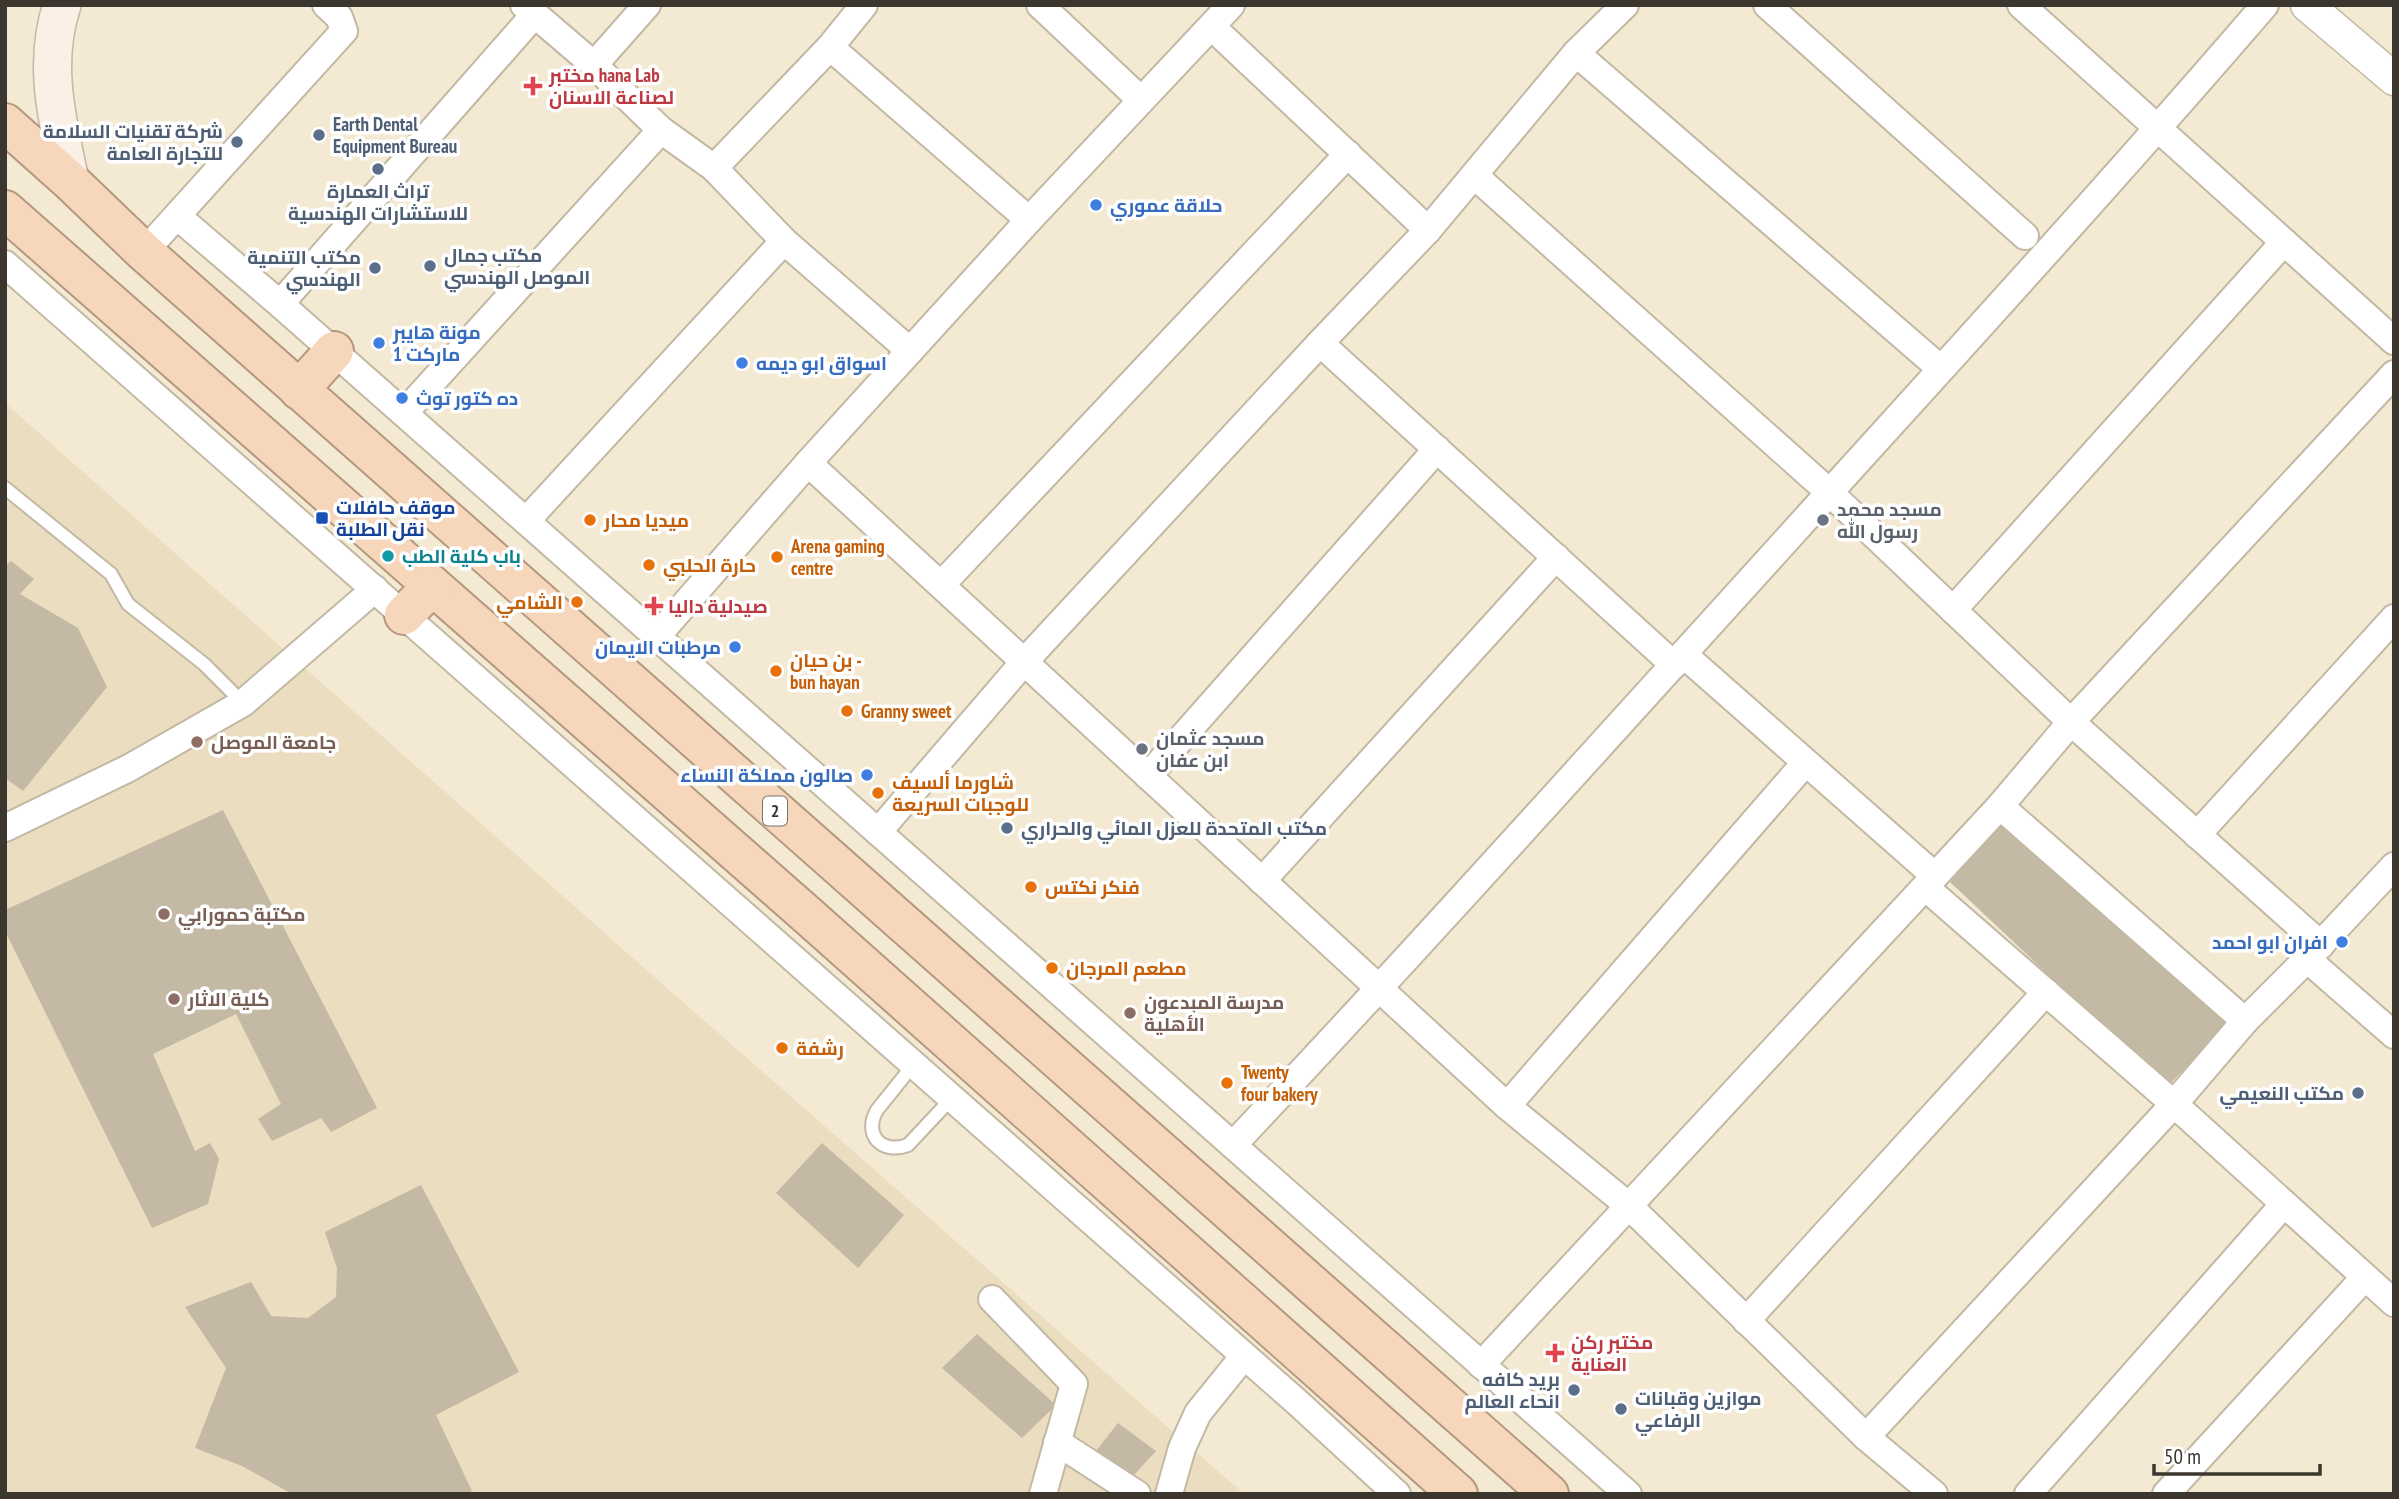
<svg xmlns="http://www.w3.org/2000/svg" width="2399" height="1499" font-family="'PT Sans Narrow',Cairo,sans-serif">
	<rect width="100%" height="100%" fill="#f4e9d3"/>
	<polygon fill="#eaddc0" points="5,403 651,974 1244,1494 5,1494"/>
	<g fill="#c3b9a4">
		<polygon points="11,561 34,579 20,594 78,628 107,687 23,791 5,778 5,566"/>
		<polygon points="223,810 377,1108 331,1132 321,1118 272,1141 258,1119 281,1104 236,1014 153,1054 195,1151 210,1143 219,1159 208,1204 152,1228 5,931 5,910"/>
		<polygon points="2003,822 2228,1024 2170,1084 2092,1016 1950,882"/>
		<polygon points="822,1143 904,1215 858,1268 776,1193"/>
		<polygon points="421,1185 519,1372 436,1415 472,1491 467,1494 292,1494 242,1466 195,1448 226,1368 185,1307 251,1282 271,1316 308,1318 336,1297 337,1268 325,1232"/>
		<polygon points="977,1334 1056,1405 1022,1438 942,1368"/>
		<polygon points="1118,1423 1156,1451 1133,1476 1096,1451"/>
	</g>
	<g fill="none" stroke-linecap="round" stroke-linejoin="round">
		<g stroke="#c2b8a3" stroke-width="16">
			<g id="service">
				<polyline points="5,488 111,574 128,604 204,664 243,703"/>
				<path d="M914,1064L877,1110C863,1134 881,1155 908,1145L952,1098"/>
			</g>
		</g>
		<g stroke="#c2b8a3" stroke-width="30">
			<g id="minor">
				<polyline points="524,5 594,65 661,130 714,168 784,241 910,351"/>
				<polyline points="1040,5 1141,100"/>
				<polyline points="1767,5 2025,236"/>
				<polyline points="2021,5 2394,341"/>
				<polyline points="1212,27 1428,230"/>
				<polyline points="830,47 1029,220"/>
				<polyline points="1576,53 1941,369"/>
				<polyline points="594,65 647,5"/>
				<polyline points="714,168 830,47 864,5"/>
				<polyline points="1475,176 1829,492 2071,722 2321,945"/>
				<polyline points="177,216 280,304 1628,1494"/>
				<polyline points="144,252 344,31 339,17 326,5"/>
				<polyline points="5,264 1298,1403 1397,1494"/>
				<polyline points="280,304 535,14"/>
				<polyline points="1320,343 1674,665"/>
				<polyline points="404,413 661,130"/>
				<polyline points="808,463 1507,1106 1629,1206 1866,1437 1934,1494"/>
				<polyline points="526,521 784,241"/>
				<polyline points="941,585 1348,154"/>
				<polyline points="1953,610 2284,242"/>
				<polyline points="657,636 808,463 1029,220 1231,5"/>
				<polyline points="1683,654 1935,876"/>
				<polyline points="1148,776 1437,449"/>
				<polyline points="2000,806 2245,1021"/>
				<polyline points="5,828 129,768 243,703 375,589"/>
				<polyline points="878,832 1024,662 1320,343 1428,230 1576,53 1625,5"/>
				<polyline points="2197,835 2394,618"/>
				<polyline points="1262,881 1556,557"/>
				<polyline points="1925,887 2174,1104 2394,1303"/>
				<polyline points="2307,959 2394,1035"/>
				<polyline points="1507,1106 1805,763"/>
				<path d="M1233,1145C1422,944 1606,739 1791,535C1950,359 2110,185 2265,5"/>
				<polyline points="992,1299 1074,1384 1043,1494"/>
				<polyline points="1746,1321 2046,992"/>
				<polyline points="1481,1365 2000,806 2071,722 2394,374"/>
				<polyline points="1866,1437 2174,1104 2245,1021 2307,959 2394,866"/>
				<polyline points="1057,1442 1137,1494"/>
				<polyline points="1169,1494 1182,1448 1198,1413 1244,1356"/>
				<polyline points="2028,1494 2284,1204"/>
				<polyline points="2166,1494 2365,1277"/>
			</g>
		</g>
		<g stroke="#c2b8a3" stroke-width="35">
			<polyline id="tertiary" points="2307,5 2394,79"/>
		</g>
		<g stroke="#c2b8a3" stroke-width="40">
			<path id="secondary" d="M62,5C42,65 58,122 70,181"/>
		</g>
		<g stroke="#b3987f" stroke-width="42">
			<g id="trunk">
				<polyline points="5,123 70,181 144,252 1549,1494"/>
				<polyline points="5,210 805,913 1458,1494"/>
				<polyline points="299,390 334,351"/>
				<polyline points="404,615 432,586"/>
			</g>
		</g>
		<use href="#service" stroke="#fff" stroke-width="12"/>
		<use href="#minor" stroke="#fff" stroke-width="26"/>
		<use href="#tertiary" stroke="#fff" stroke-width="32"/>
		<use href="#secondary" stroke="#fcf0e6" stroke-width="37"/>
		<use href="#trunk" stroke="#f6d7bb" stroke-width="38"/>
	</g>
	<g fill="#e0444e" stroke="#fff" stroke-width="2.5">
		<path d="M529.5 75.5h7v7h7v7h-7v7h-7v-7h-7v-7h7z"/>
		<path d="M650.5 595.5h7v7h7v7h-7v7h-7v-7h-7v-7h7z"/>
		<path d="M1551.5 1342.5h7v7h7v7h-7v7h-7v-7h-7v-7h7z"/>
	</g>
	<g fill="#5c6f8a" stroke="#fff" stroke-width="2.5">
		<circle cx="319" cy="135" r="7"/>
		<circle cx="237" cy="142" r="7"/>
		<circle cx="378" cy="169" r="7"/>
		<circle cx="430" cy="266" r="7"/>
		<circle cx="375" cy="268" r="7"/>
		<circle cx="1007" cy="828" r="7"/>
		<circle cx="2358" cy="1093" r="7"/>
		<circle cx="1574" cy="1390" r="7"/>
		<circle cx="1621" cy="1409" r="7"/>
	</g>
	<g fill="#3f7fe0" stroke="#fff" stroke-width="2.5">
		<circle cx="1096" cy="205" r="7"/>
		<circle cx="379" cy="343" r="7"/>
		<circle cx="742" cy="363" r="7"/>
		<circle cx="402" cy="398" r="7"/>
		<circle cx="735" cy="647" r="7"/>
		<circle cx="867" cy="775" r="7"/>
		<circle cx="2342" cy="942" r="7"/>
	</g>
	<rect fill="#1a4fb4" stroke="#fff" stroke-width="2.5" x="315" y="511" width="14" height="14" rx="3.5"/>
	<g fill="#e8710a" stroke="#fff" stroke-width="2.5">
		<circle cx="590" cy="520" r="7"/>
		<circle cx="777" cy="557" r="7"/>
		<circle cx="649" cy="565" r="7"/>
		<circle cx="577" cy="602" r="7"/>
		<circle cx="776" cy="671" r="7"/>
		<circle cx="847" cy="711" r="7"/>
		<circle cx="878" cy="793" r="7"/>
		<circle cx="1031" cy="887" r="7"/>
		<circle cx="1052" cy="968" r="7"/>
		<circle cx="782" cy="1048" r="7"/>
		<circle cx="1227" cy="1083" r="7"/>
	</g>
	<g fill="#6b7280" stroke="#fff" stroke-width="2.5">
		<circle cx="1823" cy="520" r="7"/>
		<circle cx="1142" cy="749" r="7"/>
	</g>
	<circle fill="#0f9aa8" stroke="#fff" stroke-width="2.5" cx="388" cy="556" r="7"/>
	<g fill="#8d6e63" stroke="#fff" stroke-width="2.5">
		<circle cx="197" cy="742" r="7"/>
		<circle cx="164" cy="914" r="7"/>
		<circle cx="174" cy="999" r="7"/>
		<circle cx="1130" cy="1013" r="7"/>
	</g>
	<g text-anchor="middle" stroke-width="7" stroke-linejoin="round" paint-order="stroke">
		<rect fill="#fff" stroke="#76736d" stroke-width="2" x="763" y="796.5" width="24" height="29" rx="5"/>
		<g font-size="18" font-weight="bold" fill="#3b372e">
			<text x="775" y="817">2</text>
		</g>
		<g font-size="19" font-weight="bold" fill="#be3a42" stroke="#fff" text-anchor="start">
			<text x="549" y="82">مختبر hana Lab<tspan x="549" dy="22">لصناعة الاسنان</tspan></text>
			<text x="668" y="613">صيدلية داليا</text>
			<text x="1571" y="1349">مختبر ركن<tspan x="1571" dy="22">العناية</tspan></text>
		</g>
		<g font-size="19" font-weight="bold" fill="#4e5e75" stroke="#fff" text-anchor="start">
			<text x="333" y="131">Earth Dental<tspan x="333" dy="22">Equipment Bureau</tspan></text>
			<text x="223" y="138" text-anchor="end">شركة تقنيات السلامة<tspan x="223" dy="22">للتجارة العامة</tspan></text>
			<text x="378" y="198" text-anchor="middle">تراث العمارة<tspan x="378" dy="22">للاستشارات الهندسية</tspan></text>
			<text x="444" y="262">مكتب جمال<tspan x="444" dy="22">الموصل الهندسي</tspan></text>
			<text x="361" y="264" text-anchor="end">مكتب التنمية<tspan x="361" dy="22">الهندسي</tspan></text>
			<text x="1021" y="835">مكتب المتحدة للعزل المائي والحراري</text>
			<text x="2344" y="1100" text-anchor="end">مكتب النعيمي</text>
			<text x="1560" y="1386" text-anchor="end">بريد كافه<tspan x="1560" dy="22">انحاء العالم</tspan></text>
			<text x="1635" y="1405">موازين وقبانات<tspan x="1635" dy="22">الرفاعي</tspan></text>
		</g>
		<g font-size="19" font-weight="bold" fill="#366cbe" stroke="#fff" text-anchor="start">
			<text x="1110" y="212">حلاقة عموري</text>
			<text x="393" y="339">مونة هايبر<tspan x="393" dy="22">ماركت 1</tspan></text>
			<text x="756" y="370">اسواق ابو ديمه</text>
			<text x="416" y="405">ده كتور توث</text>
			<text x="721" y="654" text-anchor="end">مرطبات الايمان</text>
			<text x="853" y="782" text-anchor="end">صالون مملكة النساء</text>
			<text x="2328" y="949" text-anchor="end">افران ابو احمد</text>
		</g>
		<g font-size="19" font-weight="bold" fill="#164399" stroke="#fff" text-anchor="start">
			<text x="336" y="514">موقف حافلات<tspan x="336" dy="22">نقل الطلبة</tspan></text>
		</g>
		<g font-size="19" font-weight="bold" fill="#5b616d" stroke="#fff" text-anchor="start">
			<text x="1837" y="516">مسجد محمد<tspan x="1837" dy="22">رسول الله</tspan></text>
			<text x="1156" y="745">مسجد عثمان<tspan x="1156" dy="22">ابن عفان</tspan></text>
		</g>
		<g font-size="19" font-weight="bold" fill="#c56008" stroke="#fff" text-anchor="start">
			<text x="604" y="527">ميديا محار</text>
			<text x="791" y="553">Arena gaming<tspan x="791" dy="22">centre</tspan></text>
			<text x="663" y="572">حارة الحلبي</text>
			<text x="563" y="609" text-anchor="end">الشامي</text>
			<text x="790" y="667">بن حيان -<tspan x="790" dy="22">bun hayan</tspan></text>
			<text x="861" y="718">Granny sweet</text>
			<text x="892" y="789">شاورما ألسيف<tspan x="892" dy="22">للوجبات السريعة</tspan></text>
			<text x="1045" y="894">فنكر نكتس</text>
			<text x="1066" y="975">مطعم المرجان</text>
			<text x="796" y="1055">رشفة</text>
			<text x="1241" y="1079">Twenty<tspan x="1241" dy="22">four bakery</tspan></text>
		</g>
		<g font-size="19" font-weight="bold" fill="#0d838f" stroke="#fff" text-anchor="start">
			<text x="402" y="563">باب كلية الطب</text>
		</g>
		<g font-size="19" font-weight="bold" fill="#785e54" stroke="#fff" text-anchor="start">
			<text x="211" y="749">جامعة الموصل</text>
			<text x="178" y="921">مكتبة حمورابي</text>
			<text x="188" y="1006">كلية الاثار</text>
			<text x="1144" y="1009">مدرسة المبدعون<tspan x="1144" dy="22">الأهلية</tspan></text>
		</g>
	</g>
	<rect width="2399" height="1499" fill="none" stroke="#3b372e" stroke-width="14"/>
	<path d="M2154 1464v10h166v-10" fill="none" stroke="#3b372e" stroke-width="3.5"/>
	<text x="2164" y="1464" font-size="21" fill="#3b372e" stroke="#ffffff" stroke-width="5" paint-order="stroke">50 m</text>
</svg>
